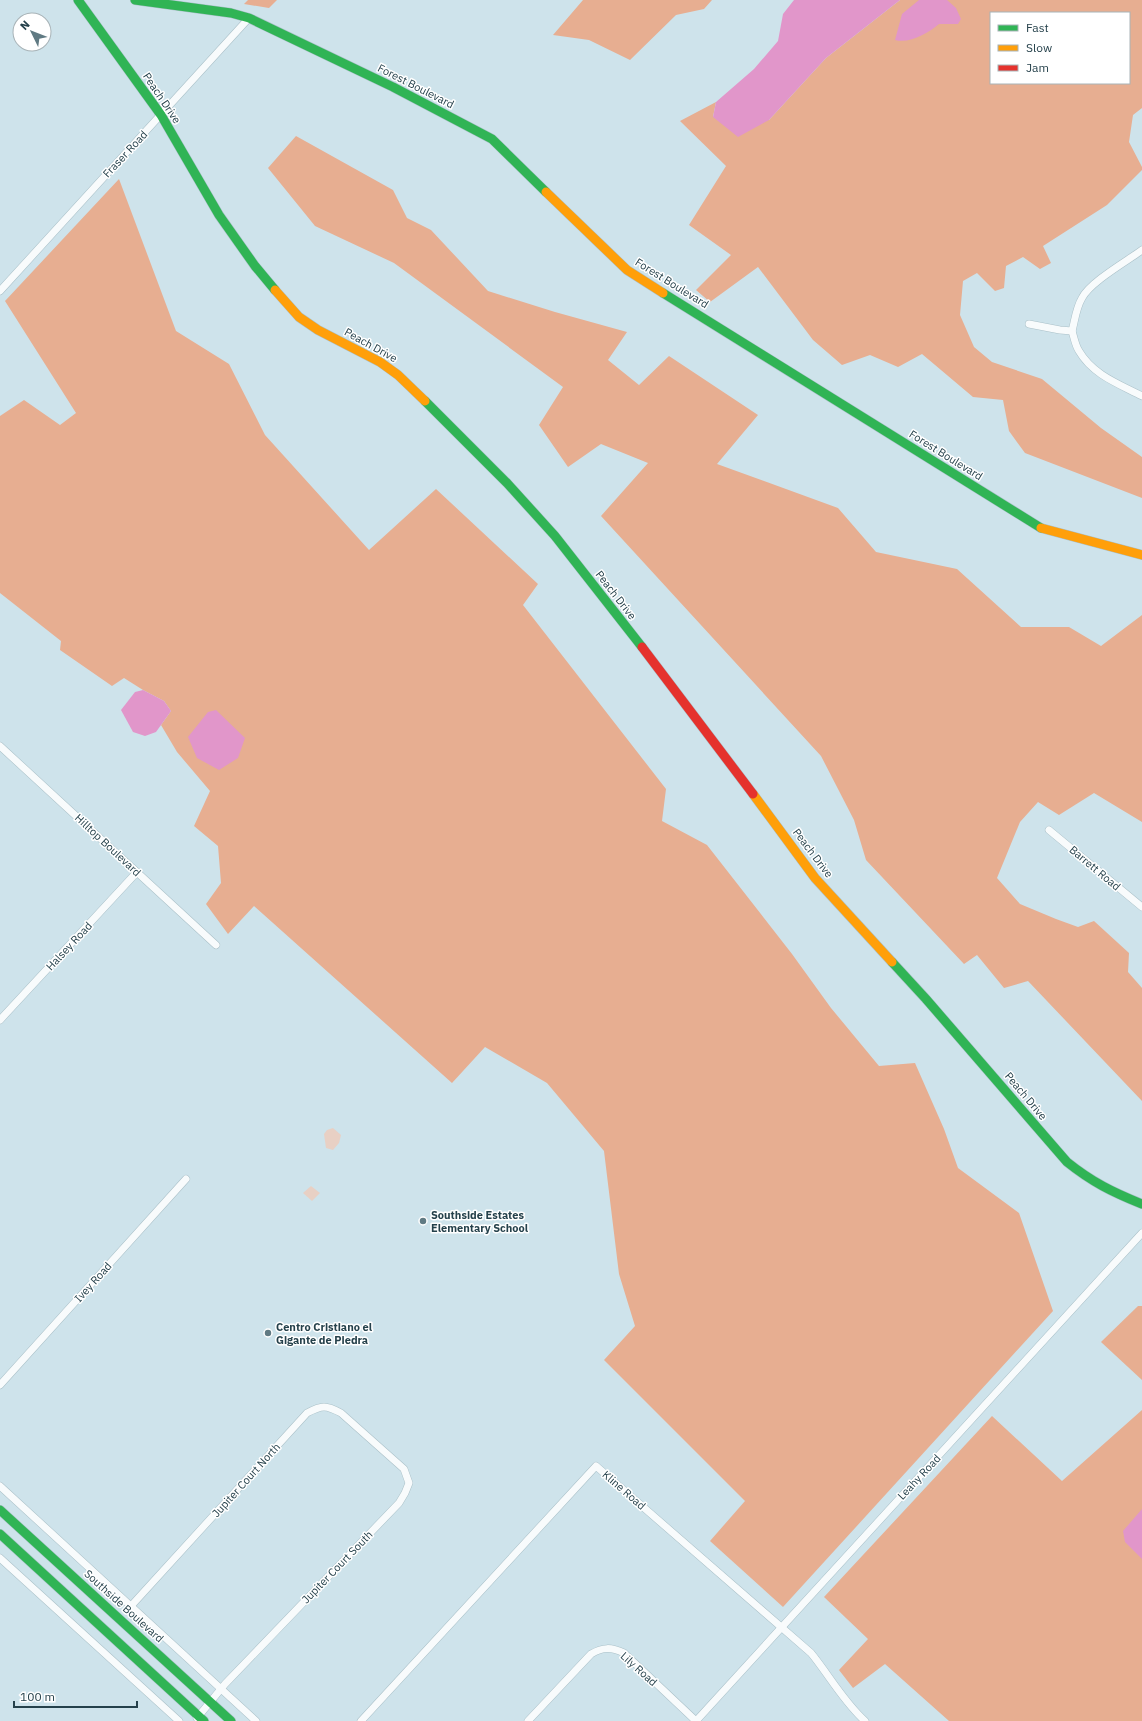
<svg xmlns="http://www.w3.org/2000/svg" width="1142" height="1721" font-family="'IBM Plex Sans',sans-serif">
	<rect width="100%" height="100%" fill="#cee3eb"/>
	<g fill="#e8d0c4">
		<polygon points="333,1128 341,1135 339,1143 333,1150 326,1148 324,1134 327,1130"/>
		<polygon points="311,1186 320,1193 312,1201 303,1193"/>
	</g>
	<g fill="#e7ae91" fill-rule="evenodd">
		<polygon points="248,0 277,0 269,8 244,4"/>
		<polygon points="583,0 712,0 704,9 676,15 630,60 589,40 553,35"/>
		<path d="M900,0H1142V108L1133,115L1129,142L1142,167V170L1107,205L1043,246L1051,263L1040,269L1023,257L1006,266L1004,288L995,291L977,273L963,281L960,315L974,347L992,362L1042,379L1101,428L1142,457V498L1025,453L1009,431L1003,400L973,397L922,354L898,367L870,355L842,365L813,340L758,267L710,302L696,290L731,255L689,225L726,166L680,121L716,102L713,117L769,120L826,58ZM991,13H1129V83H991Z"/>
		<polygon points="296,136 393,190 407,218 431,230 488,291 555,312 627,332 608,360 639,385 669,356 758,415 717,464 838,508 876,552 957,569 1021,627 1069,627 1101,646 1142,615 1142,822 1094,793 1059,815 1038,802 1020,822 997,878 1020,904 1056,919 1078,927 1094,921 1129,953 1128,972 1142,988 1142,1101 1028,981 1004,988 977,955 964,964 866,860 854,820 821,756 601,516 648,463 601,444 568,467 539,425 563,387 394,263 315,226 268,168"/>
		<polygon points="119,179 176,331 229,364 265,435 369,550 436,489 538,584 523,605 666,789 662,821 707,845 792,954 831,1008 879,1066 915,1063 944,1129 958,1168 1019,1213 1053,1311 783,1607 710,1541 745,1501 604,1360 635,1326 619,1274 604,1151 547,1083 485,1047 452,1083 254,906 228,934 206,904 221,883 218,846 194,826 210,791 177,752 161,725 171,711 164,701 143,690 124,678 112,686 60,650 61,641 0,593 0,416 24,400 60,425 76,413 5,301"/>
		<polygon points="1138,1306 1142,1306 1142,1380 1101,1342"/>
		<polygon points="1142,1410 1142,1721 949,1721 885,1664 853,1688 839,1670 868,1639 824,1597 992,1416 1062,1481"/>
	</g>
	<g fill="#e196ca">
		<polygon points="794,0 900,0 826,58 769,120 738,137 713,117 716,102 754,69 778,41 783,14"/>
		<path d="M919,0H947L956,8L961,19L958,24H939C928,33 910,44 895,40L902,14Z"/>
		<polygon points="143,690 164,701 171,711 156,732 145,736 133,732 121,710 135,692"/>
		<polygon points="216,710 245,738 238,758 219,770 197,758 188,737 208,712"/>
		<polygon points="1142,1509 1142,1559 1125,1542 1123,1531"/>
	</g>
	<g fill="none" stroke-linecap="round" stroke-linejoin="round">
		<g stroke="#aac0c8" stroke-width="8">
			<g id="street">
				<polyline points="0,291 249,18"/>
				<polyline points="1029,324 1060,330 1072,331"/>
				<path d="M1072,331C1075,320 1076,308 1082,298C1090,282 1127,261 1142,250"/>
				<path d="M1072,331C1074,337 1075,345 1079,351C1093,375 1119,384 1142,396"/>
				<polyline points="0,746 216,945"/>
				<polyline points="1049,830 1142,907"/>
				<polyline points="0,1020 137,872"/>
				<polyline points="0,1385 186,1179"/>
				<polyline points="0,1486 256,1721"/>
				<polyline points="0,1558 179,1721"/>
				<path d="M131,1606L307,1413C322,1405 326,1405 341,1413L404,1469L409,1483L405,1493L399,1503L225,1684L197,1718"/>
				<path d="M361,1721L596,1466L811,1653C829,1675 843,1701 865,1721"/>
				<path d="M528,1721L591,1654C603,1647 611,1647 624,1653L696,1721"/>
				<polyline points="696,1721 1142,1233"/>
			</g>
		</g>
		<g stroke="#aac0c8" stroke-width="10">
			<g id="fast">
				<polyline points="78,0 161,115 219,215 255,266 275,290"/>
				<polyline points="135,0 231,13 249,18 393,87 492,139 546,192"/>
				<polyline points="663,293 1041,528"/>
				<polyline points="425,401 507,483 555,536 642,647"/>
				<path d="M892,962L926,999L1067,1162C1092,1182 1112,1192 1142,1204"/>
				<polyline points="0,1510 231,1721"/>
				<polyline points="0,1534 204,1721"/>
			</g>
		</g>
		<g stroke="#aac0c8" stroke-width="10">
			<g id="slow">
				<polyline points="546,192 627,270 663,293"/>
				<polyline points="275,290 299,317 318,330 380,362 398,375 425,401"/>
				<polyline points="1041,528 1142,555"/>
				<polyline points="753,794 815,878 892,962"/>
			</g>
		</g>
		<g stroke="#aac0c8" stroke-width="10">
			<polyline id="jam" points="642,647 753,794"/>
		</g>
		<use href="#street" stroke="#f8fbfc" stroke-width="7"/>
		<use href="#fast" stroke="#30b455" stroke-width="9"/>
		<use href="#slow" stroke="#ff9f0a" stroke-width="9"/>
		<use href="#jam" stroke="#e5322d" stroke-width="9"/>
	</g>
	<g fill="#607a83" stroke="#fff" stroke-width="1.5">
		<circle cx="423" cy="1221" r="4"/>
		<circle cx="268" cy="1333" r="4"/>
	</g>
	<g text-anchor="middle" stroke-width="3" stroke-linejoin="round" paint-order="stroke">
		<g font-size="11" fill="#25414b" stroke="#fff">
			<text transform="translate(416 86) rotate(27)" y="4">Forest Boulevard</text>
			<text transform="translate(162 98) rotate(56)" y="4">Peach Drive</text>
			<text transform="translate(125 154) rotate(-47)" y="4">Fraser Road</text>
			<text transform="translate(672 283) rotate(32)" y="4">Forest Boulevard</text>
			<text transform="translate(371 345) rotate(29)" y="4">Peach Drive</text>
			<text transform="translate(946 455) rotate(32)" y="4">Forest Boulevard</text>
			<text transform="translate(616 595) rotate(52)" y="4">Peach Drive</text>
			<text transform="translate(108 845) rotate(43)" y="4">Hilltop Boulevard</text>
			<text transform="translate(813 853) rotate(53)" y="4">Peach Drive</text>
			<text transform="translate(1095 868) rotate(40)" y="4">Barrett Road</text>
			<text transform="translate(69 946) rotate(-47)" y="4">Halsey Road</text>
			<text transform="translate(1026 1096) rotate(50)" y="4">Peach Drive</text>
			<text transform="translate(93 1282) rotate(-48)" y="4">Ivey Road</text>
			<text transform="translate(919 1477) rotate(-47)" y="4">Leahy Road</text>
			<text transform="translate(246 1480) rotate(-48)" y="4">Jupiter Court North</text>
			<text transform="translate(624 1490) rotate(41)" y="4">Kline Road</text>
			<text transform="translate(337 1567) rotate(-46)" y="4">Jupiter Court South</text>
			<text transform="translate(124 1606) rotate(42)" y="4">Southside Boulevard</text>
			<text transform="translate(639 1669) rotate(42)" y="4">Lily Road</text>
		</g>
		<g font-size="11" font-weight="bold" fill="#25414b" stroke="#fff" text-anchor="start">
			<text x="431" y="1219">Southside Estates<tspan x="431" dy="13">Elementary School</tspan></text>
			<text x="276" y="1331">Centro Cristiano el<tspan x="276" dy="13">Gigante de Piedra</tspan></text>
		</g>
	</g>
	<rect x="990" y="12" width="140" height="72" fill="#ffffff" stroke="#a8b3b7"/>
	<rect x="998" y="25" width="20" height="6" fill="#30b455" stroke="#a8b3b7"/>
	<text x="1026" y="32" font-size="12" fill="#25414b">Fast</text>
	<rect x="998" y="45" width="20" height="6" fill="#ff9f0a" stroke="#a8b3b7"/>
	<text x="1026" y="52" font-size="12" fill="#25414b">Slow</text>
	<rect x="998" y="65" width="20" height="6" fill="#e5322d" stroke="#a8b3b7"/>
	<text x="1026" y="72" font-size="12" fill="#25414b">Jam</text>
	<g transform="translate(32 32) rotate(313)"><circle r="19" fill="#ffffff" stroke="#a8b3b7"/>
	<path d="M0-3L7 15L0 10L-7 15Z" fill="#607a83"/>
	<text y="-6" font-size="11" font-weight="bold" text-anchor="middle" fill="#25414b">N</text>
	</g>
	<path d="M14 1701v6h123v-6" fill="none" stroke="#25414b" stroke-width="2"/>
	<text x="20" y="1701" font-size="12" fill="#25414b" stroke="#ffffff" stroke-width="3" paint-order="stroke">100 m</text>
</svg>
